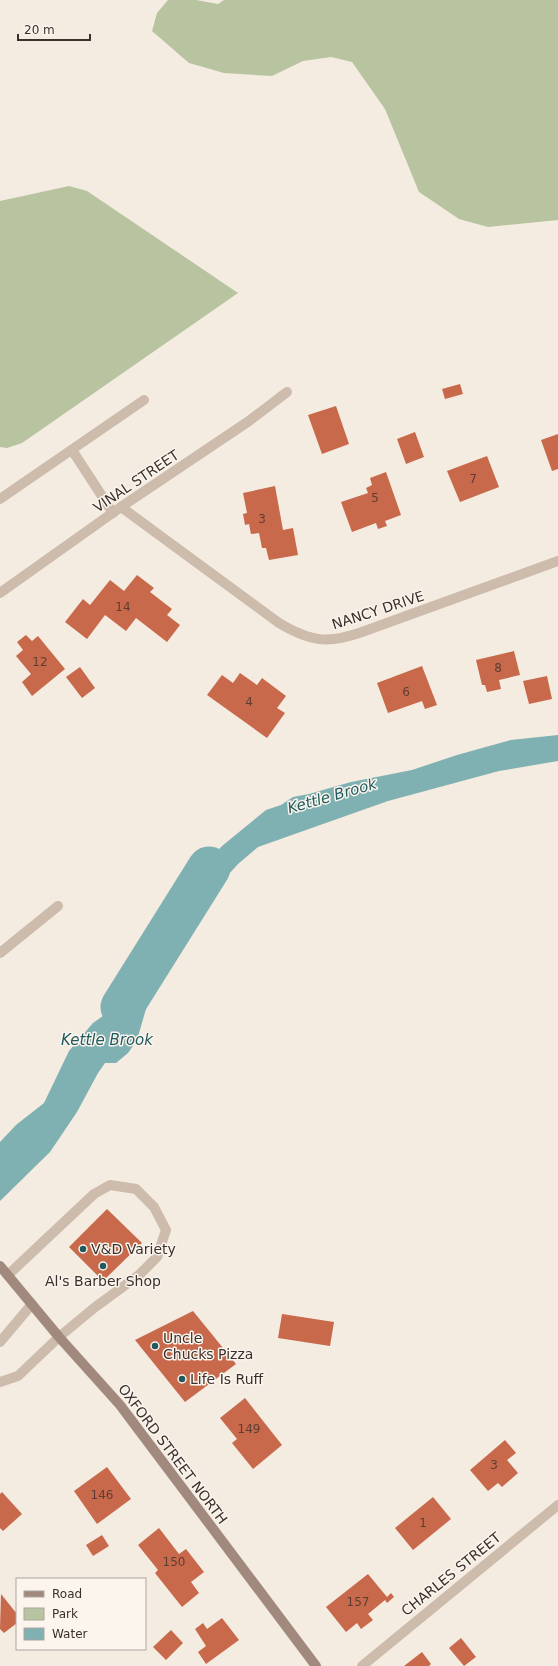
<svg xmlns="http://www.w3.org/2000/svg" width="558" height="1666" font-family="'DejaVu Sans',sans-serif">
	<rect width="100%" height="100%" fill="#f4ebe1"/>
	<g fill="#b8c4a0">
		<polygon points="168,0 196,0 218,4 224,0 558,0 558,220 488,227 459,219 419,192 385,109 352,62 331,57 303,61 272,76 224,73 189,63 152,31 157,13"/>
		<polygon points="69,186 87,191 238,293 22,443 7,448 0,447 0,201"/>
	</g>
	<polygon fill="#7fb0b2" points="558,735 558,761 499,771 388,801 258,847 238,864 201,905 177,951 157,977 150,990 148,1002 137,1040 128,1053 116,1063 105,1063 98,1073 77,1112 50,1152 0,1201 0,1142 16,1125 44,1103 69,1051 93,1023 117,1006 132,986 167,936 178,917 184,899 193,878 205,864 222,846 266,810 281,805 293,797 309,794 351,782 412,770 457,755 511,740"/>
	<g fill="none" stroke-linecap="round" stroke-linejoin="round">
		<polyline stroke="#7fb0b2" stroke-width="43" points="122,1007 209,868"/>
	</g>
	<g fill="#c8694b">
		<polygon points="460,384 463,394 445,399 442,389"/>
		<polygon points="336,406 349,444 322,454 308,415"/>
		<polygon points="415,432 424,457 406,464 397,439"/>
		<polygon points="558,434 558,469 552,471 541,440"/>
		<polygon points="487,456 499,487 460,502 447,471"/>
		<polygon points="386,472 401,515 385,521 387,526 378,529 376,523 352,532 341,502 368,493 366,488 372,485 370,478"/>
		<polygon points="275,486 283,530 293,528 298,555 269,560 266,548 262,548 259,533 251,534 249,524 245,525 243,514 247,513 243,493"/>
		<polygon points="137,575 154,588 150,592 172,609 167,615 180,625 167,642 136,618 126,631 105,615 87,639 65,622 83,599 90,605 110,580 124,591"/>
		<polygon points="26,635 32,641 38,636 65,669 32,696 22,682 31,674 16,656 23,650 17,642"/>
		<polygon points="514,651 520,675 499,680 501,689 487,692 485,685 482,685 476,660"/>
		<polygon points="422,666 437,705 425,709 422,701 388,713 377,683"/>
		<polygon points="80,667 95,688 82,698 66,677"/>
		<polygon points="240,673 257,685 262,678 286,696 277,708 285,713 267,738 207,695 222,675 233,683"/>
		<polygon points="547,676 552,699 529,704 523,681"/>
		<polygon points="107,1209 142,1243 103,1281 69,1247"/>
		<polygon points="193,1311 236,1364 185,1402 135,1340"/>
		<polygon points="282,1314 334,1322 330,1346 278,1338"/>
		<polygon points="245,1398 282,1445 253,1469 232,1443 237,1439 220,1418"/>
		<polygon points="505,1440 516,1453 507,1460 518,1473 502,1487 498,1483 488,1491 470,1470"/>
		<polygon points="107,1467 131,1499 97,1524 74,1491"/>
		<polygon points="2,1492 22,1514 3,1531 0,1528 0,1494"/>
		<polygon points="433,1497 451,1519 413,1550 395,1528"/>
		<polygon points="159,1528 179,1554 186,1549 204,1572 191,1582 199,1593 182,1607 155,1573 158,1570 138,1545"/>
		<polygon points="102,1535 109,1546 93,1556 86,1545"/>
		<polygon points="368,1574 387,1597 391,1593 394,1597 387,1603 385,1600 368,1614 373,1620 361,1629 357,1623 346,1632 326,1607"/>
		<polygon points="1,1594 17,1614 17,1623 4,1633 0,1629"/>
		<polygon points="222,1618 239,1640 206,1664 198,1652 206,1646 195,1629 203,1623 207,1629"/>
		<polygon points="171,1630 183,1643 166,1660 153,1647"/>
		<polygon points="461,1638 476,1657 464,1666 449,1648"/>
		<polygon points="422,1652 431,1664 429,1666 404,1666"/>
	</g>
	<g fill="none" stroke-linecap="round" stroke-linejoin="round">
		<g stroke="#cdbbac" stroke-width="10">
			<polyline points="72,450 113,513"/>
			<polyline points="0,499 144,400"/>
			<polyline points="0,953 58,906"/>
			<polyline points="8,1275 94,1194 110,1185 136,1189 154,1207 166,1230 157,1257 139,1275 94,1308 59,1337"/>
		</g>
		<g stroke="#cdbbac" stroke-width="10">
			<path d="M121,507L279,623C311,642 328,644 362,632L558,561"/>
			<polyline points="0,593 121,507 249,421 287,392"/>
			<polyline points="362,1666 558,1505"/>
		</g>
		<g stroke="#cdbbac" stroke-width="10">
			<polyline points="0,1342 32,1304"/>
			<polyline points="0,1382 18,1376 59,1337"/>
		</g>
		<polyline stroke="#a18a7d" stroke-width="10" points="0,1266 59,1337 120,1405 316,1666"/>
	</g>
	<g fill="#1f5a5e" stroke="#fbf5ee" stroke-width="1.5">
		<circle cx="83" cy="1249" r="4"/>
		<circle cx="103" cy="1266" r="4"/>
		<circle cx="155" cy="1346" r="4"/>
		<circle cx="182" cy="1379" r="4"/>
	</g>
	<g text-anchor="middle" stroke-width="3" stroke-linejoin="round" paint-order="stroke">
		<g font-size="12" fill="#5e3e33">
			<text x="473" y="483">7</text>
			<text x="375" y="502">5</text>
			<text x="262" y="523">3</text>
			<text x="123" y="611">14</text>
			<text x="40" y="666">12</text>
			<text x="498" y="672">8</text>
			<text x="406" y="696">6</text>
			<text x="249" y="706">4</text>
			<text x="249" y="1433">149</text>
			<text x="494" y="1469">3</text>
			<text x="102" y="1499">146</text>
			<text x="423" y="1527">1</text>
			<text x="174" y="1566">150</text>
			<text x="358" y="1606">157</text>
		</g>
		<g font-size="14" fill="#3b302b" stroke="#fbf5ee">
			<text transform="translate(136 481) rotate(-34)" y="5">VINAL STREET</text>
			<text transform="translate(378 610) rotate(-18)" y="5">NANCY DRIVE</text>
			<text transform="translate(173 1454) rotate(53)" y="5">OXFORD STREET NORTH</text>
			<text transform="translate(451 1574) rotate(-39)" y="5">CHARLES STREET</text>
		</g>
		<g font-size="14" fill="#3b302b" stroke="#fbf5ee" text-anchor="start">
			<text x="91" y="1254">V&amp;D Variety</text>
			<text x="103" y="1286" text-anchor="middle">Al's Barber Shop</text>
			<text x="163" y="1343">Uncle<tspan x="163" dy="16">Chucks Pizza</tspan></text>
			<text x="190" y="1384">Life Is Ruff</text>
		</g>
		<g font-size="15" font-style="italic" fill="#1f5a5e" stroke="#fbf5ee">
			<text transform="translate(332 796) rotate(-16)" y="5">Kettle Brook</text>
			<text x="107" y="1045">Kettle Brook</text>
		</g>
	</g>
	<rect x="16" y="1578" width="130" height="72" fill="#fbf5ee" stroke="#aea6a0"/>
	<rect x="24" y="1591" width="20" height="6" fill="#a18a7d" stroke="#aea6a0"/>
	<text x="52" y="1598" font-size="12" fill="#3b302b">Road</text>
	<rect x="24" y="1608" width="20" height="12" fill="#b8c4a0" stroke="#aea6a0"/>
	<text x="52" y="1618" font-size="12" fill="#3b302b">Park</text>
	<rect x="24" y="1628" width="20" height="12" fill="#7fb0b2" stroke="#aea6a0"/>
	<text x="52" y="1638" font-size="12" fill="#3b302b">Water</text>
	<path d="M18 34v6h72v-6" fill="none" stroke="#3b302b" stroke-width="2"/>
	<text x="24" y="34" font-size="12" fill="#3b302b" stroke="#fbf5ee" stroke-width="3" paint-order="stroke">20 m</text>
</svg>
